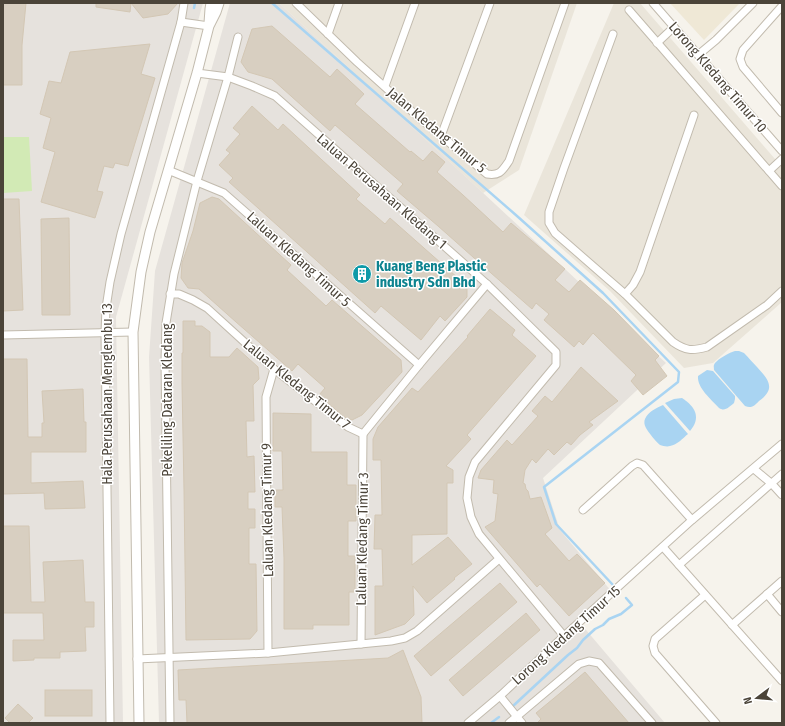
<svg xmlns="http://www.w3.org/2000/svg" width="785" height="726" font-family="'Fira Sans Condensed',sans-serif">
	<rect width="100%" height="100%" fill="#f6f3ec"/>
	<g fill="#eae5da">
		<polygon points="279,3 577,3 519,170 483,193"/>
		<polygon points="614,3 640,3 782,167 782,302 713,363 684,368 610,291 524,215"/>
	</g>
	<g fill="#e6e2dd">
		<polygon points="3,3 203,3 116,317 123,723 3,723"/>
		<polygon points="230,3 279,3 666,363 543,478 560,530 612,592 581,624 665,723 159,723 149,357 155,271"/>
	</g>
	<polygon fill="#efe8d6" points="670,3 740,3 704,40"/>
	<polygon fill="#d2eab5" points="3,137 29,137 32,191 3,193"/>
	<g fill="#a9d4f2">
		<path d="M735,351H739L744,353C749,358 753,363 757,367C769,380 776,389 759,401C755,405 752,409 745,406L714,370C714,367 713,366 715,363C718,359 730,352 735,351Z"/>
		<path d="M707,370L713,371L735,396V399L734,403C729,407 725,412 719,408C711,399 697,388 698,376Z"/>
		<path d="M682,398C696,407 701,418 690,431L665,403L674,399Z"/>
		<path d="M663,405L688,434C683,438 677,445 670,446C667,447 663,446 660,445C657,443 648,432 646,428C644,425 644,421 645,419C648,412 656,408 663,405Z"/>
	</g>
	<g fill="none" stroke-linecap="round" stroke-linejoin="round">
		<g stroke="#a9d4f2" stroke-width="2.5">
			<polyline points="272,3 517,216 603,293 679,372 678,382 544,487 556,524 613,585"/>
			<polyline points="194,8 195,3"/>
			<polyline points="513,706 568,655 577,648 583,640 595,629 603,625 609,619 621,614 632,605 626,598"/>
			<polyline points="491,723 499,717"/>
		</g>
	</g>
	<g fill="#d8cfc1" stroke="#d3c7b4">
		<polygon points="3,3 26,3 22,45 22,85 3,85"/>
		<polygon points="96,3 131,3 130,12 96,7"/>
		<polygon points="131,3 178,3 168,14 143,18"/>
		<polygon points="272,26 330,77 337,69 364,94 355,104 410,152 411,151 423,161 432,151 445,162 437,172 463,195 503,232 511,223 565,269 555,280 569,292 580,280 614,310 659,356 655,360 667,376 643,395 631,381 636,375 593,333 583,345 579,341 574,347 544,320 549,314 536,303 532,309 491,273 438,226 397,191 403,184 335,125 330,131 272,79 248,72 241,62 252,29"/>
		<polygon points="150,44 141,74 155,78 128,166 115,163 113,168 104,166 97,191 103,192 95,218 41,202 55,152 43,148 51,118 40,114 49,81 61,83 70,52"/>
		<polygon points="252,106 278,130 283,124 360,195 356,199 385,224 390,218 467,286 467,297 445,321 440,316 421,340 381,306 375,313 229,182 233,178 219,165 230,153 226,150 240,134 233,128"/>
		<polygon points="212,197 219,199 291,265 287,270 326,306 332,300 401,360 402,372 362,415 352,420 344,417 319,395 325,388 298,364 292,371 236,322 199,289 188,288 181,278 182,263 193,231 200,203"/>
		<polygon points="3,199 19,199 23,310 3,311"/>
		<polygon points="69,218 70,315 42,315 41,219"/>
		<polygon points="490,309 515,330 512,335 536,356 467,435 471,439 446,466 453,470 453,483 447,483 447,534 412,535 412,565 448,537 472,564 454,578 455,579 427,603 413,586 414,615 405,624 375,635 375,586 383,586 382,549 374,549 375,515 382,515 381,460 373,460 373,439 378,427 412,388 418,392 468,337 467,336"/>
		<polygon points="183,321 195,321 195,326 202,326 210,332 210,357 229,357 237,348 258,367 259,379 253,385 254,421 246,421 247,457 254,456 255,492 248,492 248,509 255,509 255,528 249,528 249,564 256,564 257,631 250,639 186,640 184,490 182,383 182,353 183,353"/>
		<polygon points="3,359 27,359 28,437 42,437 42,423 44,423 42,391 83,389 84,422 86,422 86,452 31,452 31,483 83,481 85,508 45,509 44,493 3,494"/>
		<polygon points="581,367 618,401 589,422 593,425 580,435 571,445 567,442 554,455 548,449 536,463 532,459 525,470 523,483 525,484 526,489 528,491 530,499 541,497 552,528 545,534 569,561 577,554 605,583 569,616 540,584 537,587 485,527 495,521 498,494 493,493 494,480 478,478 481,470 507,440 512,445 538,416 532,411 545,396 552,402"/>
		<polygon points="273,413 311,414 311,452 347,452 347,485 356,485 356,521 348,521 348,556 355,556 355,592 349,592 349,625 313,625 313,629 284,629 284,558 282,507 275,507 275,490 283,490 282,451 273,451"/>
		<polygon points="3,526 29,526 31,602 45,602 43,562 83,560 85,602 94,602 94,627 85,627 86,651 60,652 60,658 34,658 34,660 13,661 13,640 44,640 43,613 3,613"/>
		<polygon points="500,583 517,602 431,676 414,656"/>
		<polygon points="526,613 540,630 463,696 449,680"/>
		<polygon points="403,650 421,697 422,723 187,723 186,700 179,700 178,670 388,658"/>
		<polygon points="585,672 629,723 537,723 541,719 536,713 559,694"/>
		<rect x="45" y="690" width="47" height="26"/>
		<polygon points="18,704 33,718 28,723 10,723 5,718"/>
	</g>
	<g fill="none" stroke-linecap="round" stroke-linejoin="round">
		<g stroke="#c2bbae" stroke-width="9">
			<g id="minor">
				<path d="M296,3L357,62L416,115L487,174C500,176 502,171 509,161L565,3"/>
				<polyline points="653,3 782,151"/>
				<polyline points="782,6 743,50 740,59 743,67 782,113"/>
				<polyline points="629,10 782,186"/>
				<polyline points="181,22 209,26"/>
				<polyline points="328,34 339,3"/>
				<path d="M613,34L564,168L549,212V223L555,233L625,294L673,342C686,351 692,351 707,347L767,305L782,291"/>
				<polyline points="657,43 674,27"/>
				<polyline points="698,55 716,40 753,3"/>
				<polyline points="197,73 228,77 252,86 275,96 487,284 556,352 556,365 475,462 469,477 467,498 471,517 479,534 564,636"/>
				<polyline points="385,86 415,3"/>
				<polyline points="441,136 490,3"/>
				<polyline points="168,170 224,193 419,365"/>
				<polyline points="769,171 782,159"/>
				<polyline points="170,294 179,294 193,300 207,308 274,369 348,427 363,434 419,365 487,284"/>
				<polyline points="625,294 633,285 640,272 694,115"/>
				<polyline points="3,335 133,332"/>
				<polyline points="754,469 772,484 782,495"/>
				<polyline points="583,510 632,466 637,463 643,465 692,520"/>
				<polyline points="663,547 782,681"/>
				<polyline points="679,565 782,474"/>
				<polyline points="767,594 782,612"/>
				<polyline points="705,595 655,639 653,646 655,653 716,723"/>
				<polyline points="732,625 782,581"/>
				<polyline points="361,644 363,434"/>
				<polyline points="268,653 266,397 274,369"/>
				<polyline points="137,659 268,653 391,641 405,638 417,631 499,559"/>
				<polyline points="500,696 522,723"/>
				<polyline points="110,723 105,333 106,308 110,282 121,234 181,22 184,3"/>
				<polyline points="170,723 165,362 166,323 174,274 197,181 228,77 238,37"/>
				<polyline points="468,723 500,696 564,636 692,520 782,444"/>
				<polyline points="509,723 579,664 589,661 599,663 652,723"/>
			</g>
		</g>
		<g stroke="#c2bbae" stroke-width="11">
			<g id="tertiary">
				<polyline points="209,23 210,9 211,3"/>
				<polyline points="139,723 133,332 141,272 150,232 197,73 209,26 216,12 219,3"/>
			</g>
		</g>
		<use href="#minor" stroke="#fff" stroke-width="7"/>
		<use href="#tertiary" stroke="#fff" stroke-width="9"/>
	</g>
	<defs>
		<g id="building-disc" transform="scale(1)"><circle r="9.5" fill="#0f9aa8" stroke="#fff"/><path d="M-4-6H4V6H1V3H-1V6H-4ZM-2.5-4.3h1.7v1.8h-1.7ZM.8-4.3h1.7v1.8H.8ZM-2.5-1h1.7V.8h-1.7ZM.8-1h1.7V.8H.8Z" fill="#fff"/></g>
	</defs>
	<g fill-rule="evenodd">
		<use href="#building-disc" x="362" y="274"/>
	</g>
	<g text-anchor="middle" stroke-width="3" stroke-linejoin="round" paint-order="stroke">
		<g font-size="14" fill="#4b4439" stroke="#fff">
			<text transform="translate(718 77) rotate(49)" y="5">Lorong Kledang Timur 10</text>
			<text transform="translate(437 130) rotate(40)" y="5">Jalan Kledang Timur 5</text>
			<text transform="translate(382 191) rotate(41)" y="5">Laluan Perusahaan Kledang 1</text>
			<text transform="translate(299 259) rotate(42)" y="5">Laluan Kledang Timur 5</text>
			<text transform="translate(297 384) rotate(39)" y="5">Laluan Kledang Timur 7</text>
			<text transform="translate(107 394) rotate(-90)" y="5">Hala Perusahaan Menglembu 13</text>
			<text transform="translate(167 400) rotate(-90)" y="5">Pekeliling Dataran Kledang</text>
			<text transform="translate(267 510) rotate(-91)" y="5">Laluan Kledang Timur 9</text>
			<text transform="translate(362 539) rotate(-89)" y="5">Laluan Kledang Timur 3</text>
			<text transform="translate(566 635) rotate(-42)" y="5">Lorong Kledang Timur 15</text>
		</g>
		<g font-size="14" font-weight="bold" fill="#0d838f" stroke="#fff" text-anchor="start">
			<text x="376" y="271">Kuang Beng Plastic<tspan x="376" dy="16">industry Sdn Bhd</tspan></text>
		</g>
	</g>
	<rect width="785" height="726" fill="none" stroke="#4b4439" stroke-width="8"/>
	<g transform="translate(757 698) rotate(254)" stroke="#ffffff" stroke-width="3" paint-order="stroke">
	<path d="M0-3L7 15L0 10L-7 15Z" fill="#4b4439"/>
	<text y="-6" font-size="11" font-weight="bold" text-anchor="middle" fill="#4b4439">N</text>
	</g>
</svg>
